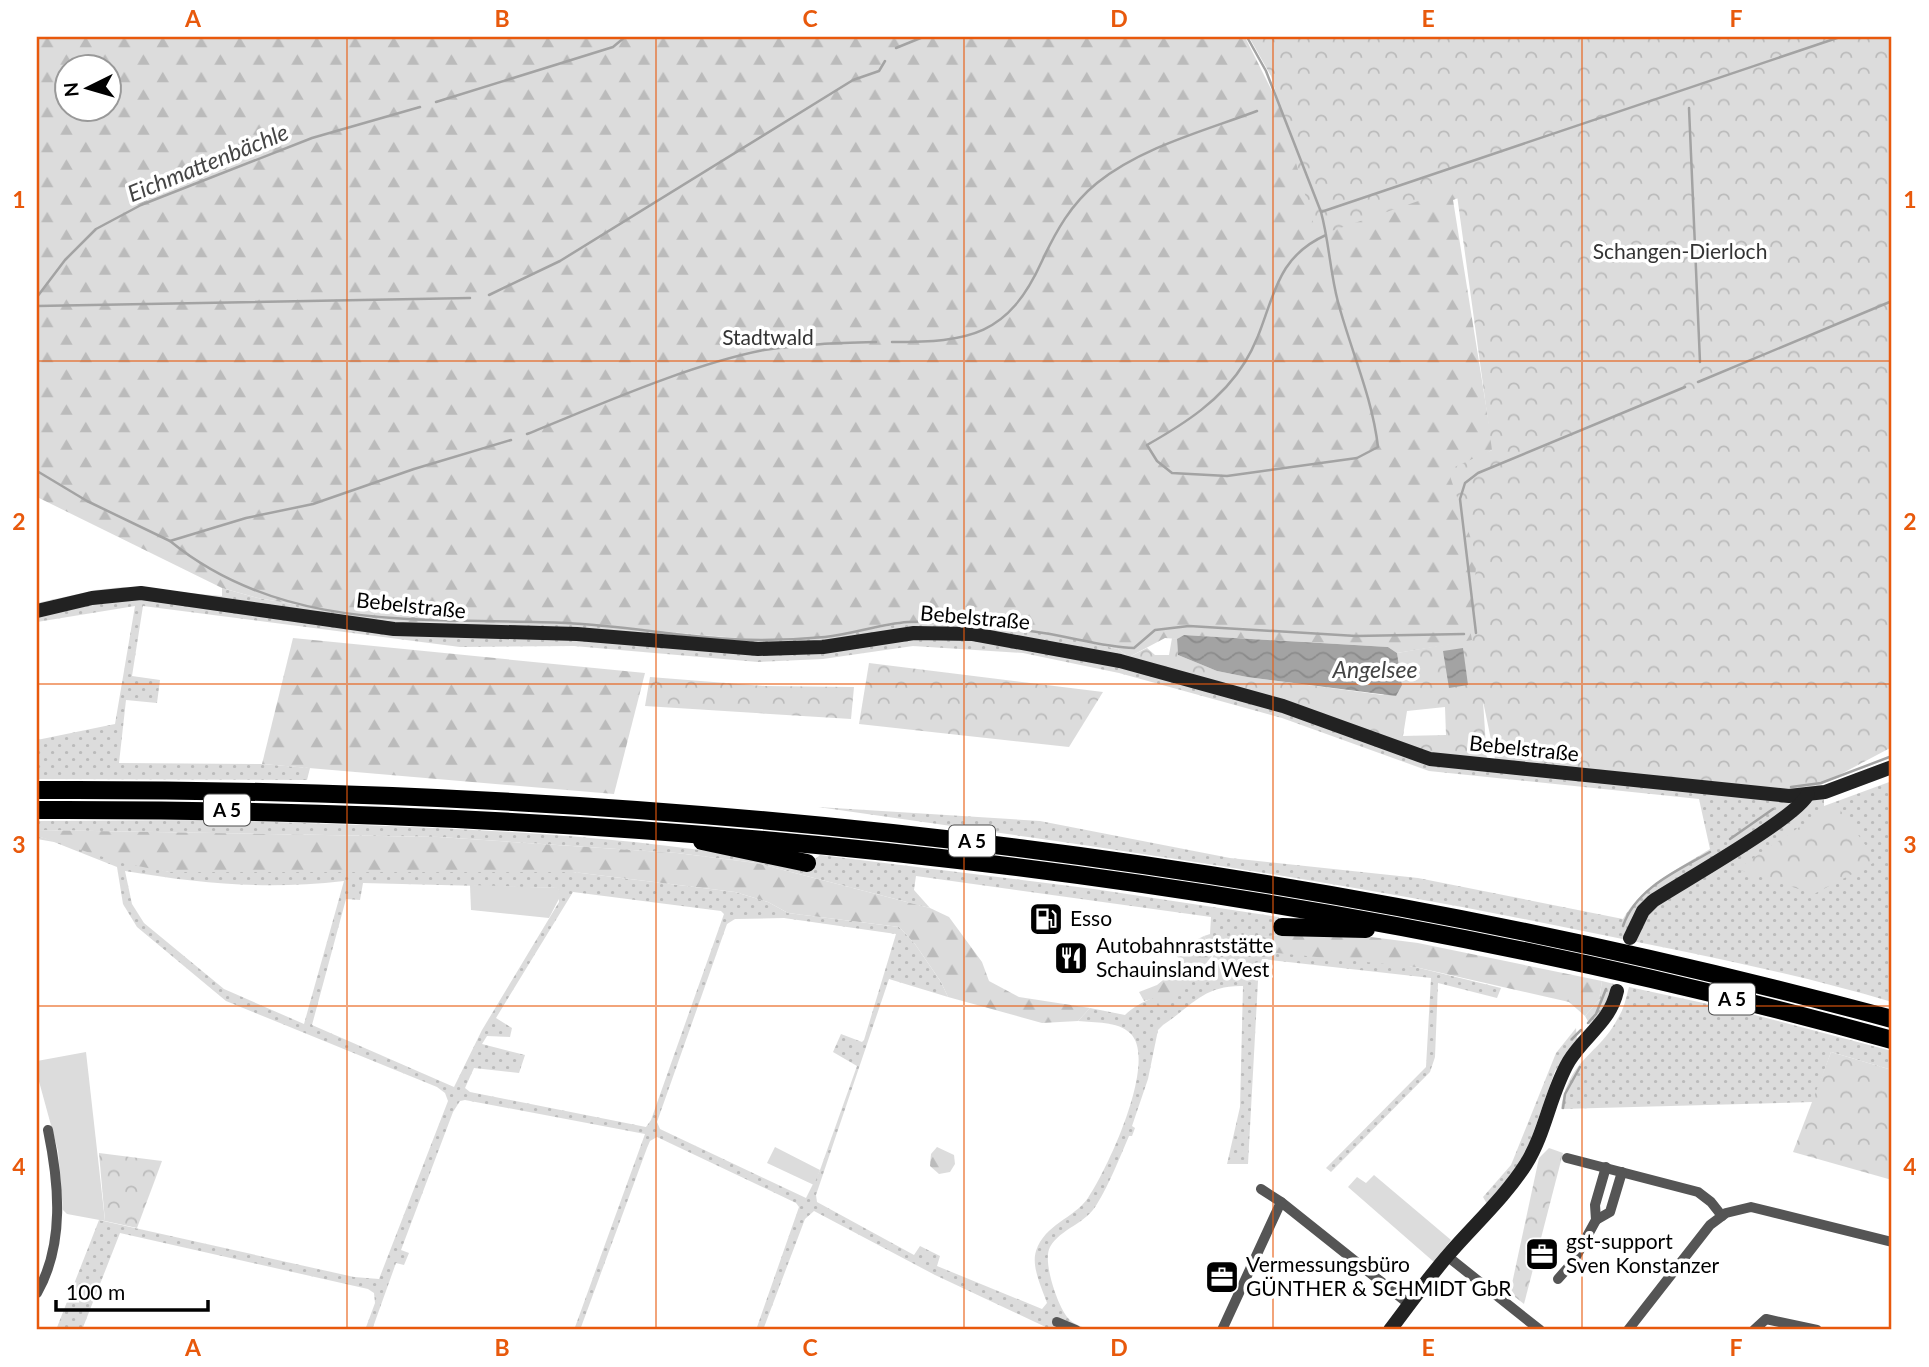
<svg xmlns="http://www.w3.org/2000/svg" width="1929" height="1367" font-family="Lato,sans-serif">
	<defs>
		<pattern id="grass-dots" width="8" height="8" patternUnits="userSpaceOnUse" patternTransform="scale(1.75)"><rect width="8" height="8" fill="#dcdcdc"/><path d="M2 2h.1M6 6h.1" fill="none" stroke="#bbb" stroke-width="1.8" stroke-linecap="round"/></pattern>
		<pattern id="forest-firs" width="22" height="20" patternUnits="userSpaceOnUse" patternTransform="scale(1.75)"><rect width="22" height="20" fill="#dcdcdc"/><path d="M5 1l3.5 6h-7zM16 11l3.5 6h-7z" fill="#bbb"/></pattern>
		<pattern id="park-crowns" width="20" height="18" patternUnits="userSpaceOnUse" patternTransform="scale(1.75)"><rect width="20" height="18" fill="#dcdcdc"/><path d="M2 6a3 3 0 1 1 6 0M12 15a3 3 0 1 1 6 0" fill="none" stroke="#bbb"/></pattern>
		<pattern id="water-waves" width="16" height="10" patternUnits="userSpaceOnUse" patternTransform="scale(1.75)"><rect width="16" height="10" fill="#a3a3a3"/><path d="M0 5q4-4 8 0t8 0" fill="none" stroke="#8b8b8b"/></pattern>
	</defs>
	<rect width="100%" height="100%" fill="#fff"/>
	<g fill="url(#grass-dots)" fill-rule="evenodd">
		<path d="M123,587L222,596V588L258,598L395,622L569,623L760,640L826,637L916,621L1025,629L1118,649L1129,657L1435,755L1798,788L1824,785V806L1892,781V1002C1796,973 1696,954 1598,934C1340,880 1079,844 818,807L1040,821L1230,858L1418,878L1623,919C1642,886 1678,869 1710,849L1699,799L1429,771L1282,718L1119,673L1023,653L913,646L823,659L758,662L574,646L460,647L143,606L132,676L160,680L157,703L126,700L119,763L262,764L310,768L307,780L37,779V740L115,724L135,606L37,622V603L96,590Z"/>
		<path d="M221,820C417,827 613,830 805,867L820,855L1094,889L1279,917L1280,935L1248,938L1415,967L1501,988L1497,998L1438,983L1435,1057L1430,1072L1331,1172L1326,1168L1426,1067L1431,978L1262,959L1258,981L1248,1164H1227L1240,1107L1243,986C1204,985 1193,1005 1163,1025L1158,1030L1148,1079L1132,1126L1135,1128L1132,1136H1129C1119,1159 1110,1183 1097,1204C1086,1224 1061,1228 1050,1247C1042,1261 1058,1307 1068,1318C1074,1325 1083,1327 1091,1330H1052L935,1275L814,1211L805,1219L763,1330H756L799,1207L796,1203L657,1137L650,1141L647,1148L580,1330H574L645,1134L465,1100L460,1101L453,1112L401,1250L409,1253L404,1265L396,1263L372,1330H365L375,1303L374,1293L368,1289L120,1233L82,1330H56L99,1220L354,1277L379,1279L448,1101L445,1093L437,1087L226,1001L137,927L123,904L117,867L54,842L37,839V836L169,872H573L735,892L768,902L788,913L899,927L915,944L941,982L948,997L889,979L816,1195L817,1202L914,1255L920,1246L940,1256L937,1266L1042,1309L1047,1303C1042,1288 1031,1267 1036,1251C1045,1224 1073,1219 1088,1198C1107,1170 1159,1060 1130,1033C1117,1021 1095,1023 1078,1021L1090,1008L1125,1015C1152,989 1199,993 1215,952L1204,936L1210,934L1211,917L916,876L914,890L930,908L756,863L677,853L439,837L37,830V821ZM125,871C203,884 266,890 344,881L304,1024L224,989L144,923L132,904ZM363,883L558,888L559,902L482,1030L454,1087L312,1025L346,899L360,900ZM573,892L721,911L724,914L651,1120L646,1127L470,1092L465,1088L474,1068L519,1073L525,1055L482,1044L487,1036L510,1037L512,1028L496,1018ZM784,918L896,934L864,1040L862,1042L841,1034L833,1052L857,1066L820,1170L806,1198L660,1129L657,1122L727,924L735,919Z"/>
		<polygon points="1602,981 1614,984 1613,991 1591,1027 1585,1016 1599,1000"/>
		<path d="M1629,987L1736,1010L1892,1051V1070L1831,1052L1813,1102L1561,1109C1569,1058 1599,1055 1618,1018C1624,1009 1626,998 1629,987Z"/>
		<polygon points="1576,1028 1577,1040 1555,1071 1524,1159 1487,1204 1483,1197 1511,1165 1556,1053"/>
	</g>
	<g fill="url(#forest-firs)" fill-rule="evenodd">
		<path d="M37,37H1245L1288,123L1892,37V43L1453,200L1493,449L1462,470L1479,528L1478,640L1397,653L1388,647L1184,635L1177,639L1165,638L1129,657L1118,649L1025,629L916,621L826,637L760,640L569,623L395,622L258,598L222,588L37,497ZM66,66H108V108H66Z"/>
		<polygon points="293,638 645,673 614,794 262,764"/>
		<polygon points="37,830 439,837 677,853 756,863 930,908 949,917 982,962 989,981 1019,997 1090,1008 1078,1021 1042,1023 948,997 941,982 915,944 899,927 788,913 768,902 735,892 573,872 169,872 122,863 37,836"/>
		<polygon points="1280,935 1371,937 1418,943 1602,981 1599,1000 1585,1016 1569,1002 1415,967 1247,950 1247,938"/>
		<polygon points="1204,936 1215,952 1189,985 1160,1006 1155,998 1144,1001 1139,992 1157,985 1183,964 1176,955 1188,944"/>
		<polygon points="937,1147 954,1155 955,1164 950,1172 939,1174 930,1166 931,1154"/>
	</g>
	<g fill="url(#park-crowns)" fill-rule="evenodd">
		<path d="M1249,37H1892V747L1807,792L1495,759L1483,701L1487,761L1435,755L1129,657L1147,648L1155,655H1169L1172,638L1177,639L1178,655L1217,671L1247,677L1383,695L1402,684L1397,653L1472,640L1470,629L1477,557L1448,470L1492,450L1456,188L1317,236L1271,76ZM1445,707L1446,735L1403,736L1407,711Z"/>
		<polygon points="869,663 1103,692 1069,747 859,724"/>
		<polygon points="650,677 765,686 854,687 851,719 645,706"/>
		<polygon points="1835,803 1877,861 1814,894 1737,869"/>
		<polygon points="1831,1052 1892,1070 1892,1180 1793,1152"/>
		<polygon points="1549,1148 1563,1153 1524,1304 1510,1293 1539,1158"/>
		<polygon points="99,1153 162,1161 137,1228 105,1221"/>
	</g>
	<g fill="#dcdcdc">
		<polygon points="470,885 558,888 561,895 549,918 471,910"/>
		<polygon points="86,1052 105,1221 67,1214 63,1210 58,1151 37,1074 37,1061"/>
		<polygon points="775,1147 820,1170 814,1185 767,1163"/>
		<polygon points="1374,1175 1451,1240 1434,1262 1348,1187 1357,1177 1366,1183"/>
	</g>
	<g fill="url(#water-waves)">
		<polygon points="1184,635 1388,647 1397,653 1402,685 1396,696 1247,677 1217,671 1178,655 1177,639"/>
		<polygon points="1463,648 1468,685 1449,688 1443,651"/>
	</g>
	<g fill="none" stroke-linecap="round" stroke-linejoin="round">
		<g stroke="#a3a3a3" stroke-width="2.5">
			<polyline points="1247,37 1266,71 1321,212 1840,37"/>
			<polyline points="896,48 923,37"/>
			<polyline points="436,102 613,47 625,37"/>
			<polyline points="1689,108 1700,362"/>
			<path d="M1321,212C1329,241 1330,272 1338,302C1351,351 1372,396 1378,447L1357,458L1227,476L1172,473L1157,461L1147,445C1184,424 1222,400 1245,362C1275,314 1267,261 1326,235"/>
			<polyline points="489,295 560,261 853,80 879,71 885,61"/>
			<polyline points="37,297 65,260 96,229 141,205 312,138 420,107"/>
			<polyline points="37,306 470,298"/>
			<path d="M892,342C970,342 1008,336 1042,261C1056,231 1071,204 1097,183C1142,147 1204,131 1257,111"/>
			<polyline points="1698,382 1892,301"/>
			<path d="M527,434C599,405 688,365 764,350C801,344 839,343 876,342"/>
			<polyline points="37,471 87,501 170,541 246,518 313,504 414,469 511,440"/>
			<path d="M170,541C285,635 429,617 566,623C631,626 696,640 761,640C782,640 804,639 825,637C853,634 880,624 908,622C955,620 1004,627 1050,634C1079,639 1105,647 1134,648L1155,630L1189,626L1356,636L1464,634"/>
			<polyline points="1476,633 1460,499 1465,483 1478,473 1685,387"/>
			<polyline points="1791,787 1821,783 1892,756"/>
			<polyline points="1730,839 1773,809"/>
			<path d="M1623,926C1636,888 1677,871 1710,852"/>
			<polyline points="1588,1023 1596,1014 1606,989"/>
			<polyline points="1572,1039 1581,1030"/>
			<polyline points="1563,1108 1565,1094 1580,1067"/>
		</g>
		<g stroke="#555" stroke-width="10">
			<polyline points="1567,1158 1698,1192 1711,1202 1722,1216"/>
			<polyline points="1261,1189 1281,1202 1409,1304"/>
			<polyline points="1596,1220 1610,1212 1622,1172"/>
			<polyline points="1447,1256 1540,1330"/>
			<polyline points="1558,1279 1573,1262 1596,1220 1595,1205 1606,1167"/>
			<path d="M37,1293C65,1244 59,1183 48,1130"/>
			<polyline points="1057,1322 1076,1330"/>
			<polyline points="1222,1330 1281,1202"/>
			<polyline points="1628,1330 1710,1225 1726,1213 1751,1207 1892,1242"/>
			<polyline points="1754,1330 1766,1319 1817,1330"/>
		</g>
		<g stroke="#222" stroke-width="14">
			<polyline points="37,611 92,598 141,593 394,629 577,634 758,649 823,647 914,633 973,634 1120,661 1283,706 1430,759 1789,796 1825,792 1892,767"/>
			<path d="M1630,938L1643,911L1653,901C1682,882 1798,817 1808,794"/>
			<path d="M1390,1330C1409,1305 1428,1278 1449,1254C1475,1224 1505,1197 1526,1164C1546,1132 1550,1093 1569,1061C1585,1035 1610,1022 1617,991"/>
		</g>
		<g stroke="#000" stroke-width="18">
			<path d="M37,790C662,787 1287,856 1892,1019"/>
			<path d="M37,810C661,808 1289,873 1892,1040"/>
			<polyline points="702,841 807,863"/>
			<polyline points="1282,927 1366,929"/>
		</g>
	</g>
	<path fill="none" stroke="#e8590c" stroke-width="2" stroke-opacity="0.55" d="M347,37V1330M656,37V1330M964,37V1330M1273,37V1330M1582,37V1330M37,361H1892M37,684H1892M37,1006H1892"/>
	<defs>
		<g id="fuel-square" transform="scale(1.75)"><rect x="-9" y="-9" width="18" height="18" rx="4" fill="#000" stroke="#fff"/><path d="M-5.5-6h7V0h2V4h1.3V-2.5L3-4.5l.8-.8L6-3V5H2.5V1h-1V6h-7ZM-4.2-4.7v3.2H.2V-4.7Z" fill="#fff"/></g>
		<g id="restaurant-square" transform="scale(1.75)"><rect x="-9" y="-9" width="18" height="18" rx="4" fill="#000" stroke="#fff"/><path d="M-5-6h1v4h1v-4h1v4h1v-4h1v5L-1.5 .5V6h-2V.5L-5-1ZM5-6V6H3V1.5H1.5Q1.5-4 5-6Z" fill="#fff"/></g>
		<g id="office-square" transform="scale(1.75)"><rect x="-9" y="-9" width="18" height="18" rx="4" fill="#000" stroke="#fff"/><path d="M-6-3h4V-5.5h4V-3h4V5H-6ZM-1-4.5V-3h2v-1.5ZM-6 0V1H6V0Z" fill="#fff"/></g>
	</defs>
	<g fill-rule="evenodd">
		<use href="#fuel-square" x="1046" y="919"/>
		<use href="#restaurant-square" x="1071" y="958"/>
		<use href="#office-square" x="1542" y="1254"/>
		<use href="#office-square" x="1222" y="1277"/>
	</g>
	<g text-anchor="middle" stroke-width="7" stroke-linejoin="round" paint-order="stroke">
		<g fill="#fff" stroke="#4c4c4c" stroke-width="2">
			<rect x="204" y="794.5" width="46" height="31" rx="5"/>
			<rect x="949" y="825.5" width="46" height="31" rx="5"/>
			<rect x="1709" y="983.5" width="46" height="31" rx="5"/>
		</g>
		<g font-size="19" font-weight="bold" fill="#000">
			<text x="227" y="817">A 5</text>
			<text x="972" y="848">A 5</text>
			<text x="1732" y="1006">A 5</text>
		</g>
		<g font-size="21" fill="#333" stroke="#fff">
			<text x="1680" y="259">Schangen-Dierloch</text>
			<text x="768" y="345">Stadtwald</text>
		</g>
		<g font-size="21" fill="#000" stroke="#fff">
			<text transform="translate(411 606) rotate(6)" y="7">Bebelstraße</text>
			<text transform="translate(975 618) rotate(5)" y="7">Bebelstraße</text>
			<text transform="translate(1524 749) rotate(6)" y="7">Bebelstraße</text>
		</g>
		<g font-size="21" fill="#000" stroke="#fff" text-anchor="start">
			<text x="1070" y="926">Esso</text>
			<text x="1096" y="953">Autobahnraststätte<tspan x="1096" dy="24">Schauinsland West</tspan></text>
			<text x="1566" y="1249">gst-support<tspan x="1566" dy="24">Sven Konstanzer</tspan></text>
			<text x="1246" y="1272">Vermessungsbüro<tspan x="1246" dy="24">GÜNTHER &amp; SCHMIDT GbR</tspan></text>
		</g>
		<g font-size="23" font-style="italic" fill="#444" stroke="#fff">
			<text transform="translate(208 163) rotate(-22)" y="8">Eichmattenbächle</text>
			<text x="1375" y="678">Angelsee</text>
		</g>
	</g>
	<rect width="1929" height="1367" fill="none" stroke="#ffffff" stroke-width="77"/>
	<g transform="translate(88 88) rotate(265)"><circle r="33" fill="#ffffff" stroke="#999999" stroke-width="2"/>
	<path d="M0-5L12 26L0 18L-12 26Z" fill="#000000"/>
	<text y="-10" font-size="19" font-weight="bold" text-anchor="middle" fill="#000000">N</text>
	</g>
	<path d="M56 1300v10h152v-10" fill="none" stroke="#000000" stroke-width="3.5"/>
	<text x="66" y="1300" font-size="21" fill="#000000" stroke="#ffffff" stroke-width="5" paint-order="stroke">100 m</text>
	<rect x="38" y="38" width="1852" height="1290" fill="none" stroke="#e8590c" stroke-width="2.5"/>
	<g font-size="23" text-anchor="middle" font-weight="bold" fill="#e8590c">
		<text x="193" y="27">A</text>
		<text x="502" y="27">B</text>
		<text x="810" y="27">C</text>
		<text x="1119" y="27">D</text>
		<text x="1428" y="27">E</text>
		<text x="1736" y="27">F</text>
		<text x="19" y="208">1</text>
		<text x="1910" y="208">1</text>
		<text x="19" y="530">2</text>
		<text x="1910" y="530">2</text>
		<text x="19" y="853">3</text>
		<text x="1910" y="853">3</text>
		<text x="19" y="1175">4</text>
		<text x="1910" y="1175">4</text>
		<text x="193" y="1356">A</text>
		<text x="502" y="1356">B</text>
		<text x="810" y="1356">C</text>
		<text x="1119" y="1356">D</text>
		<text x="1428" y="1356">E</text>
		<text x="1736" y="1356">F</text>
	</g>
</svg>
